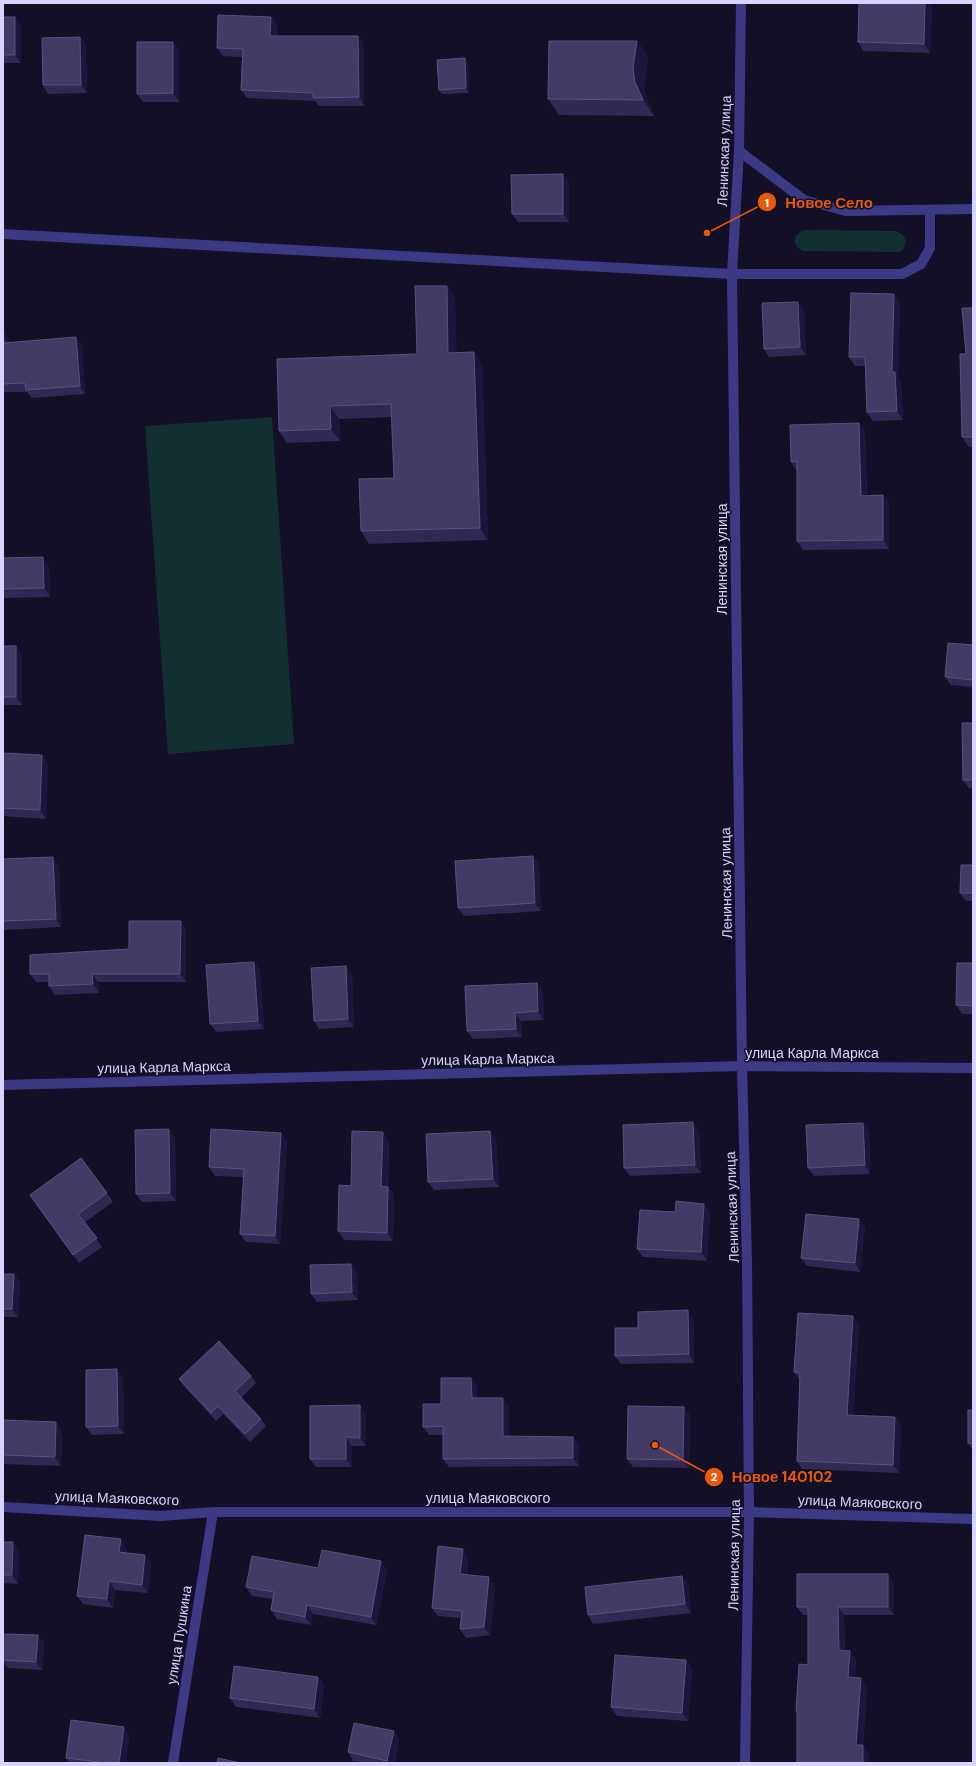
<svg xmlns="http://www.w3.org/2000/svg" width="976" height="1766" font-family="'DM Sans',sans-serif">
	<rect width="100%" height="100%" fill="#130f26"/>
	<g fill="#12302f">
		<path d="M805,230L896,231C907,235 908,242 902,251L896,252L804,251C791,247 792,234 805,230Z"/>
		<polygon points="272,417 294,744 168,754 145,426"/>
	</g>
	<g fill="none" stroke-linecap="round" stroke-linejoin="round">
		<polyline stroke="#3d3a85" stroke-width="10" points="732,274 902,274 921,264 930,248 930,210"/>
		<g stroke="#3d3a85" stroke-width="10">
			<polyline points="3,234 732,274"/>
			<polyline points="3,1085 742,1066 973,1068"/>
			<polyline points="3,1507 161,1516 213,1512 749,1512 973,1519"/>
			<polyline points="173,1763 213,1512"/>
		</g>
		<g stroke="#3d3a85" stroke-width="10">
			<polyline points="741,3 739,151 732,274 742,1066 747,1262 749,1512 745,1763"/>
			<polyline points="739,151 804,200 846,211 973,209"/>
		</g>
	</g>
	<g fill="#312854">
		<polygon points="859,3 932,3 930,53 863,51 858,42"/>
		<polygon points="3,17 21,25 21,63 3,63"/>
		<polygon points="271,17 277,25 277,36 358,36 364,44 364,106 319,106 315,101 247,98 241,90 242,57 223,56 217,48"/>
		<polygon points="80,37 86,46 87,93 48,94 43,85"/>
		<polygon points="637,41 648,57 644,84 646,98 654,116 559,115 548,99"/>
		<polygon points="179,50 179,102 143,102 137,94"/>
		<polygon points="465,58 468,63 469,93 442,94 439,90"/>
		<polygon points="569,183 569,222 518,222 512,214"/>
		<polygon points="447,286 455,298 456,353 482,364 488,540 369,544 361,531 394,478 392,417 339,419 340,441 287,443 279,431 417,354"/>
		<polygon points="900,302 898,377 901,381 903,420 873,421 867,412 865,366 855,366 849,357"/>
		<polygon points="973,308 973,447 969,447 962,437 966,354"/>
		<polygon points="804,310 806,355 769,357 764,349"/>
		<polygon points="3,331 9,340 9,342 82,345 85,394 32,398 27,392 3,392"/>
		<polygon points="859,423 865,431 867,496 883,495 889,504 889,549 803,550 797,541 797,470 796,470 791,462"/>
		<polygon points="3,558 49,566 50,597 3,598"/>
		<polygon points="973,645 973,687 951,685 945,677"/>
		<polygon points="3,646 22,654 22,705 3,705"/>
		<polygon points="973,723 973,788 969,788 963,780"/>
		<polygon points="3,753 42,755 48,763 46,819 3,816"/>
		<polygon points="533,856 539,865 541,911 464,916 458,908"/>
		<polygon points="3,859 59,866 61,927 4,930 3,928"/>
		<polygon points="973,865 973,901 966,901 960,893"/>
		<polygon points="186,929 186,982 98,982 99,993 55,995 49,986 49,982 36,982 30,974 129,949"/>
		<polygon points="254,962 260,971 264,1029 216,1032 210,1024"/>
		<polygon points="973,963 973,1014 962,1014 956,1005"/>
		<polygon points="352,975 354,1027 319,1029 314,1021"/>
		<polygon points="537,983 543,991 544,1020 521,1021 522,1037 473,1039 467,1031"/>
		<polygon points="490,1131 496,1139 499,1187 434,1190 428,1182"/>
		<polygon points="699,1131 701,1173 630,1176 624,1168"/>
		<polygon points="869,1131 870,1174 814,1176 808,1168"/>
		<polygon points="175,1138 176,1201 142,1202 136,1194"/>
		<polygon points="389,1140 388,1187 394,1195 393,1241 344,1240 338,1231 351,1186"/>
		<polygon points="287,1141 280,1244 246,1242 240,1234 244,1177 215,1176 209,1167"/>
		<polygon points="107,1193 113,1202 85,1222 102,1247 79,1263 36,1204"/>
		<polygon points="675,1212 710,1212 707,1261 643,1257 637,1249"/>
		<polygon points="865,1227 860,1272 807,1266 801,1258"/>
		<polygon points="357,1272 358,1300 317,1302 311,1294"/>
		<polygon points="3,1274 14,1274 20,1283 18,1317 3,1317"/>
		<polygon points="694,1319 694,1363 621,1364 615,1356 638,1328"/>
		<polygon points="859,1324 853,1415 895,1417 901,1425 899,1473 802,1469 797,1461 800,1380 794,1372"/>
		<polygon points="251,1376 256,1383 241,1398 261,1419 266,1426 250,1442 223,1414 216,1421 184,1386 179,1379"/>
		<polygon points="123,1378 124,1434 92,1435 86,1427"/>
		<polygon points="471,1378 477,1386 477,1398 509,1406 509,1436 573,1437 579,1445 579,1466 449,1467 443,1459 443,1435 429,1435 423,1427 441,1404"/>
		<polygon points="360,1405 366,1414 366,1446 352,1446 352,1467 316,1467 310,1459"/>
		<polygon points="973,1410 973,1450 968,1443"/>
		<polygon points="690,1415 689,1468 633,1467 627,1459"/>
		<polygon points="3,1420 62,1431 61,1466 3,1464"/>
		<polygon points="3,1542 19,1551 18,1584 3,1583"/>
		<polygon points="127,1548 126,1553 151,1563 148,1593 115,1590 113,1608 83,1604 77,1596"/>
		<polygon points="468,1557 467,1575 495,1585 490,1635 466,1638 460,1629 461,1618 438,1616 432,1608"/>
		<polygon points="318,1568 387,1570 376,1625 313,1614 311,1625 277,1619 271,1610 273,1599 252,1596 246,1587"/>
		<polygon points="888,1574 894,1583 894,1615 844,1615 845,1651 850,1651 856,1660 855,1677 867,1686 863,1745 869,1754 797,1714 796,1711 808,1665 808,1615 803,1615 797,1607"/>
		<polygon points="688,1584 691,1613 593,1624 588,1615"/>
		<polygon points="3,1634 38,1635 44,1644 42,1670 8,1668 3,1661"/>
		<polygon points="686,1660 692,1669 688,1721 617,1716 611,1707"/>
		<polygon points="318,1677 324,1685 320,1718 236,1707 230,1698"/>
		<polygon points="394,1731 399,1739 395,1763 364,1763 353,1761 348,1752"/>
		<polygon points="129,1735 126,1763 69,1763 66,1758"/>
	</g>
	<g fill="#1d163a">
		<polygon points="925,3 932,3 930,53 924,44"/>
		<polygon points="15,17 21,25 21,63 15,55"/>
		<polygon points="271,17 277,25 276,44 270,36"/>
		<polygon points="358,36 364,44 364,106 359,97"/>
		<polygon points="80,37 86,46 87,93 81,85"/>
		<polygon points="637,41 648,57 644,84 646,98 654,116 643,100 635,82 633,68"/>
		<polygon points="173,42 179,50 179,102 173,93"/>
		<polygon points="465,58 468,63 469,93 466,88"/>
		<polygon points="563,174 569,183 569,222 563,214"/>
		<polygon points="447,286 455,298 457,365 448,353"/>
		<polygon points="894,294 900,302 898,377 901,381 903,420 897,411 892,372"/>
		<polygon points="798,302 804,310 806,355 800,347"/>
		<polygon points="3,331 9,340 9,351 4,343"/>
		<polygon points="76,337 82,345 85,394 80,386"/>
		<polygon points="474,352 482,364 488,540 480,528"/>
		<polygon points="330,406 339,419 340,441 331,429"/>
		<polygon points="859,423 865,431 867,504 861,496"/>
		<polygon points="883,495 889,504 889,549 883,540"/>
		<polygon points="43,557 49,566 50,597 44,588"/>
		<polygon points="16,646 22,654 22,705 16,697"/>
		<polygon points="42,755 48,763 46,819 40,810"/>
		<polygon points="533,856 539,865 541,911 535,903"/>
		<polygon points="53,857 59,866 61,927 56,919"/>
		<polygon points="181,921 186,929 186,982 180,974"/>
		<polygon points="254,962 260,971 264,1029 258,1021"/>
		<polygon points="346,966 352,975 354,1027 348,1019"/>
		<polygon points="92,974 98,982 99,993 93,984"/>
		<polygon points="537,983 543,991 544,1020 538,1011"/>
		<polygon points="515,1013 521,1021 522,1037 516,1029"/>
		<polygon points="693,1122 699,1131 701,1173 695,1165"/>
		<polygon points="863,1123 869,1131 870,1174 865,1165"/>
		<polygon points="169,1129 175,1138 176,1201 170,1193"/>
		<polygon points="490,1131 496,1139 499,1187 493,1179"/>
		<polygon points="383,1132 389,1140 387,1195 381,1186"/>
		<polygon points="281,1133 287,1141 280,1244 275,1236"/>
		<polygon points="388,1187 394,1195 393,1241 387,1233"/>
		<polygon points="704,1204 710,1212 707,1261 701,1252"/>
		<polygon points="859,1219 865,1227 860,1272 855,1263"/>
		<polygon points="351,1264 357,1272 358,1300 352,1292"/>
		<polygon points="14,1274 20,1283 18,1317 12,1309"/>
		<polygon points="688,1310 694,1319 694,1363 689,1354"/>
		<polygon points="853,1316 859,1324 853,1423 847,1415"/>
		<polygon points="117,1369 123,1378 124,1434 118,1426"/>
		<polygon points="471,1378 477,1386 478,1407 472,1398"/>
		<polygon points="503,1398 509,1406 509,1445 503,1436"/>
		<polygon points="360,1405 366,1414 366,1446 360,1438"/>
		<polygon points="684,1407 690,1415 689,1468 683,1460"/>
		<polygon points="895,1417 901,1425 899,1473 893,1465"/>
		<polygon points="56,1422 62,1431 61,1466 55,1457"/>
		<polygon points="346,1437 352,1446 352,1467 346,1459"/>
		<polygon points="573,1437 579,1445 579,1466 573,1458"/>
		<polygon points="121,1539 127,1548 125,1560 119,1552"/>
		<polygon points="13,1542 19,1551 18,1584 12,1575"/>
		<polygon points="463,1549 468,1557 466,1582 460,1574"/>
		<polygon points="145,1555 151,1563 148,1593 142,1585"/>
		<polygon points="381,1561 387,1570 376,1625 371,1617"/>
		<polygon points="888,1574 894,1583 894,1615 888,1607"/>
		<polygon points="682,1576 688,1584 691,1613 685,1604"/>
		<polygon points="489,1577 495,1585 490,1635 484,1627"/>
		<polygon points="109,1581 115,1590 113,1608 107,1599"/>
		<polygon points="307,1605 313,1614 311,1625 305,1617"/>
		<polygon points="838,1607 844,1615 845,1659 839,1650"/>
		<polygon points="38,1635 44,1644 42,1670 36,1662"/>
		<polygon points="850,1651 856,1660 854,1685 848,1677"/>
		<polygon points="686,1660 692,1669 688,1721 682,1713"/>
		<polygon points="318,1677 324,1685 320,1718 314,1709"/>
		<polygon points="861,1678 867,1686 862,1754 856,1745"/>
		<polygon points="124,1727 129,1735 126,1763 119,1763"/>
		<polygon points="394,1731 399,1739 395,1763 389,1763 387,1761"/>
		<polygon points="863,1745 869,1754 869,1763 863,1763"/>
	</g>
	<g fill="#433a66" stroke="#5a527e">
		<polygon points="859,3 925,3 924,44 858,42"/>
		<polygon points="218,15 271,17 270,36 358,36 359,97 313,98 313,93 241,90 243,49 217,48"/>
		<rect x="3" y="17" width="12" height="38"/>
		<polygon points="80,37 81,85 43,85 42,38"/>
		<polygon points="549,41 637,41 633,68 635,82 643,100 548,99"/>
		<polygon points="137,42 173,42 173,93 137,94"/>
		<polygon points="465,58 466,88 439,90 437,60"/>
		<polygon points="563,174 563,214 512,214 511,175"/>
		<polygon points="415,286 447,286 448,353 474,352 480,528 361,531 359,479 394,478 391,404 330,406 331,429 279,431 277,359 417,354"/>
		<polygon points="851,293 894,294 892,372 895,372 897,411 867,412 865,357 849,357"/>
		<polygon points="798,302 800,347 764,349 762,303"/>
		<polygon points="962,308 973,308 973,437 962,437 960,354 966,354"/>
		<polygon points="3,331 4,343 76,337 80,386 26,390 25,383 3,384"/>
		<polygon points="859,423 861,496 883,495 883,540 797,541 797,461 791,462 790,425"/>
		<polygon points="43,557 44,588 3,589 3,558"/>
		<polygon points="948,643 973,645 973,680 945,677"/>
		<rect x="3" y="646" width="13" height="51"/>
		<polygon points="962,723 973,723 973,780 963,780"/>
		<polygon points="3,753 42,755 40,810 3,808"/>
		<polygon points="533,856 535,903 458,908 455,861"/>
		<polygon points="53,857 56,919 3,921 3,859"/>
		<polygon points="961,865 973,865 973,893 960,893"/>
		<polygon points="129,921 181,921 180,974 92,974 93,984 49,986 49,974 30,974 30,955 129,949"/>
		<polygon points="254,962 258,1021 210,1024 206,965"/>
		<polygon points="957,963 973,963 973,1006 956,1005"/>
		<polygon points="346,966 348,1019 314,1021 311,968"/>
		<polygon points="537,983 538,1011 515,1013 516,1029 467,1031 465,986"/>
		<polygon points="693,1122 695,1165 624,1168 623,1125"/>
		<polygon points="863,1123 865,1165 808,1168 806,1125"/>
		<polygon points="169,1129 170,1193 136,1194 135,1130"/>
		<polygon points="211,1129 281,1133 275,1236 240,1234 244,1169 209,1167"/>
		<polygon points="352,1131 383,1132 381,1186 388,1187 387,1233 338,1231 339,1185 351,1186"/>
		<polygon points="490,1131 493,1179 428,1182 426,1134"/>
		<polygon points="81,1158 107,1193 78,1214 97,1238 73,1255 30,1195"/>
		<polygon points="676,1201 704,1204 701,1252 637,1249 640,1210 675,1212"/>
		<polygon points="806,1214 859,1219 855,1263 801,1258"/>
		<polygon points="351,1264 352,1292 311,1294 310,1265"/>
		<polygon points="3,1274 14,1274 12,1309 3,1309"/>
		<polygon points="688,1310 689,1354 615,1356 615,1328 638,1328 638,1312"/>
		<polygon points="798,1313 853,1316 847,1415 895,1417 893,1465 797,1461 800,1373 794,1372"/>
		<polygon points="219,1341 251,1376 235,1391 261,1419 245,1434 218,1406 211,1413 179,1379"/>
		<polygon points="117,1369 118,1426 86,1427 86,1370"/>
		<polygon points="441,1378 471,1378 472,1398 503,1398 503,1436 573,1437 573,1458 443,1459 443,1426 423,1427 423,1404 441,1404"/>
		<polygon points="360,1405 360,1438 346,1437 346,1459 310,1459 310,1406"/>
		<polygon points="628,1406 684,1407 683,1460 627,1459"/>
		<rect x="968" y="1410" width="5" height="33"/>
		<polygon points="3,1420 56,1422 55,1457 3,1455"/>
		<polygon points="85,1535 121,1539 119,1552 145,1555 142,1585 109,1581 107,1599 77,1596"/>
		<polygon points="3,1542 13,1542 12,1575 3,1575"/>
		<polygon points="438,1546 463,1549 460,1574 489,1577 484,1627 460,1629 462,1611 432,1608"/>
		<polygon points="322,1550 381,1561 371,1617 307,1605 305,1617 271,1610 274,1592 246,1587 252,1556 318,1568"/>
		<polygon points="797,1574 888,1574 888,1607 838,1607 839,1650 850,1651 848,1677 861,1678 856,1745 863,1745 863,1763 797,1763 797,1712 796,1711 799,1664 808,1665 808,1607 797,1607"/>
		<polygon points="682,1576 685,1604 588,1615 585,1587"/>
		<polygon points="3,1634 38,1635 36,1662 3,1660"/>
		<polygon points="615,1655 686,1660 682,1713 611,1707"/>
		<polygon points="234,1666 318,1677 314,1709 230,1698"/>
		<polygon points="71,1720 124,1727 119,1763 107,1763 66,1758"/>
		<polygon points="354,1723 394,1731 387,1761 348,1752"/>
		<polygon points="218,1758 240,1763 217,1763"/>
	</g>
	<g text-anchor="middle" stroke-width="3" stroke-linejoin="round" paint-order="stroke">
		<g font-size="14" fill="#d9d4ff" stroke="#130f26">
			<text transform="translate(724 151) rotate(-88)" y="5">Ленинская улица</text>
			<text transform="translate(722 559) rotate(-90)" y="5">Ленинская улица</text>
			<text transform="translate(726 883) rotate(-91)" y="5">Ленинская улица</text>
			<text x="812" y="1058">улица Карла Маркса</text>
			<text transform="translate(488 1059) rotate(-1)" y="5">улица Карла Маркса</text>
			<text transform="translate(164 1067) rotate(-1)" y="5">улица Карла Маркса</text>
			<text transform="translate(732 1207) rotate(-92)" y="5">Ленинская улица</text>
			<text transform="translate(117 1498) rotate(2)" y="5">улица Маяковского</text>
			<text x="488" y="1503">улица Маяковского</text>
			<text transform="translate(860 1502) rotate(2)" y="5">улица Маяковского</text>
			<text transform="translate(734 1555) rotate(-89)" y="5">Ленинская улица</text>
			<text transform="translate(179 1635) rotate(-81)" y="5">улица Пушкина</text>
		</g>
	</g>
	<path fill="none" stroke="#e8590c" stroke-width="1.5" d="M707 233L767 202M655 1445L714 1477"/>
	<g fill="#e8590c" stroke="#130f26" stroke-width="1.5">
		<circle cx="707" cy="233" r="4"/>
		<circle cx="655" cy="1445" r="4"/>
		<circle cx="767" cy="202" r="10"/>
		<circle cx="714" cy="1477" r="10"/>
	</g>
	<g font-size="12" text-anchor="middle" font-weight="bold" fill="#fff">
		<text x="767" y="207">1</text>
		<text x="714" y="1481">2</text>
	</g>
	<g font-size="15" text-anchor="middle" font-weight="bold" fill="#e8590c" stroke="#130f26" stroke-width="3" stroke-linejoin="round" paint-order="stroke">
		<text x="829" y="208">Новое Село</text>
		<text x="782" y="1482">Новое 140102</text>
	</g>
	<rect width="976" height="1766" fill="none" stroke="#d9d4ff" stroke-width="8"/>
</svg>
